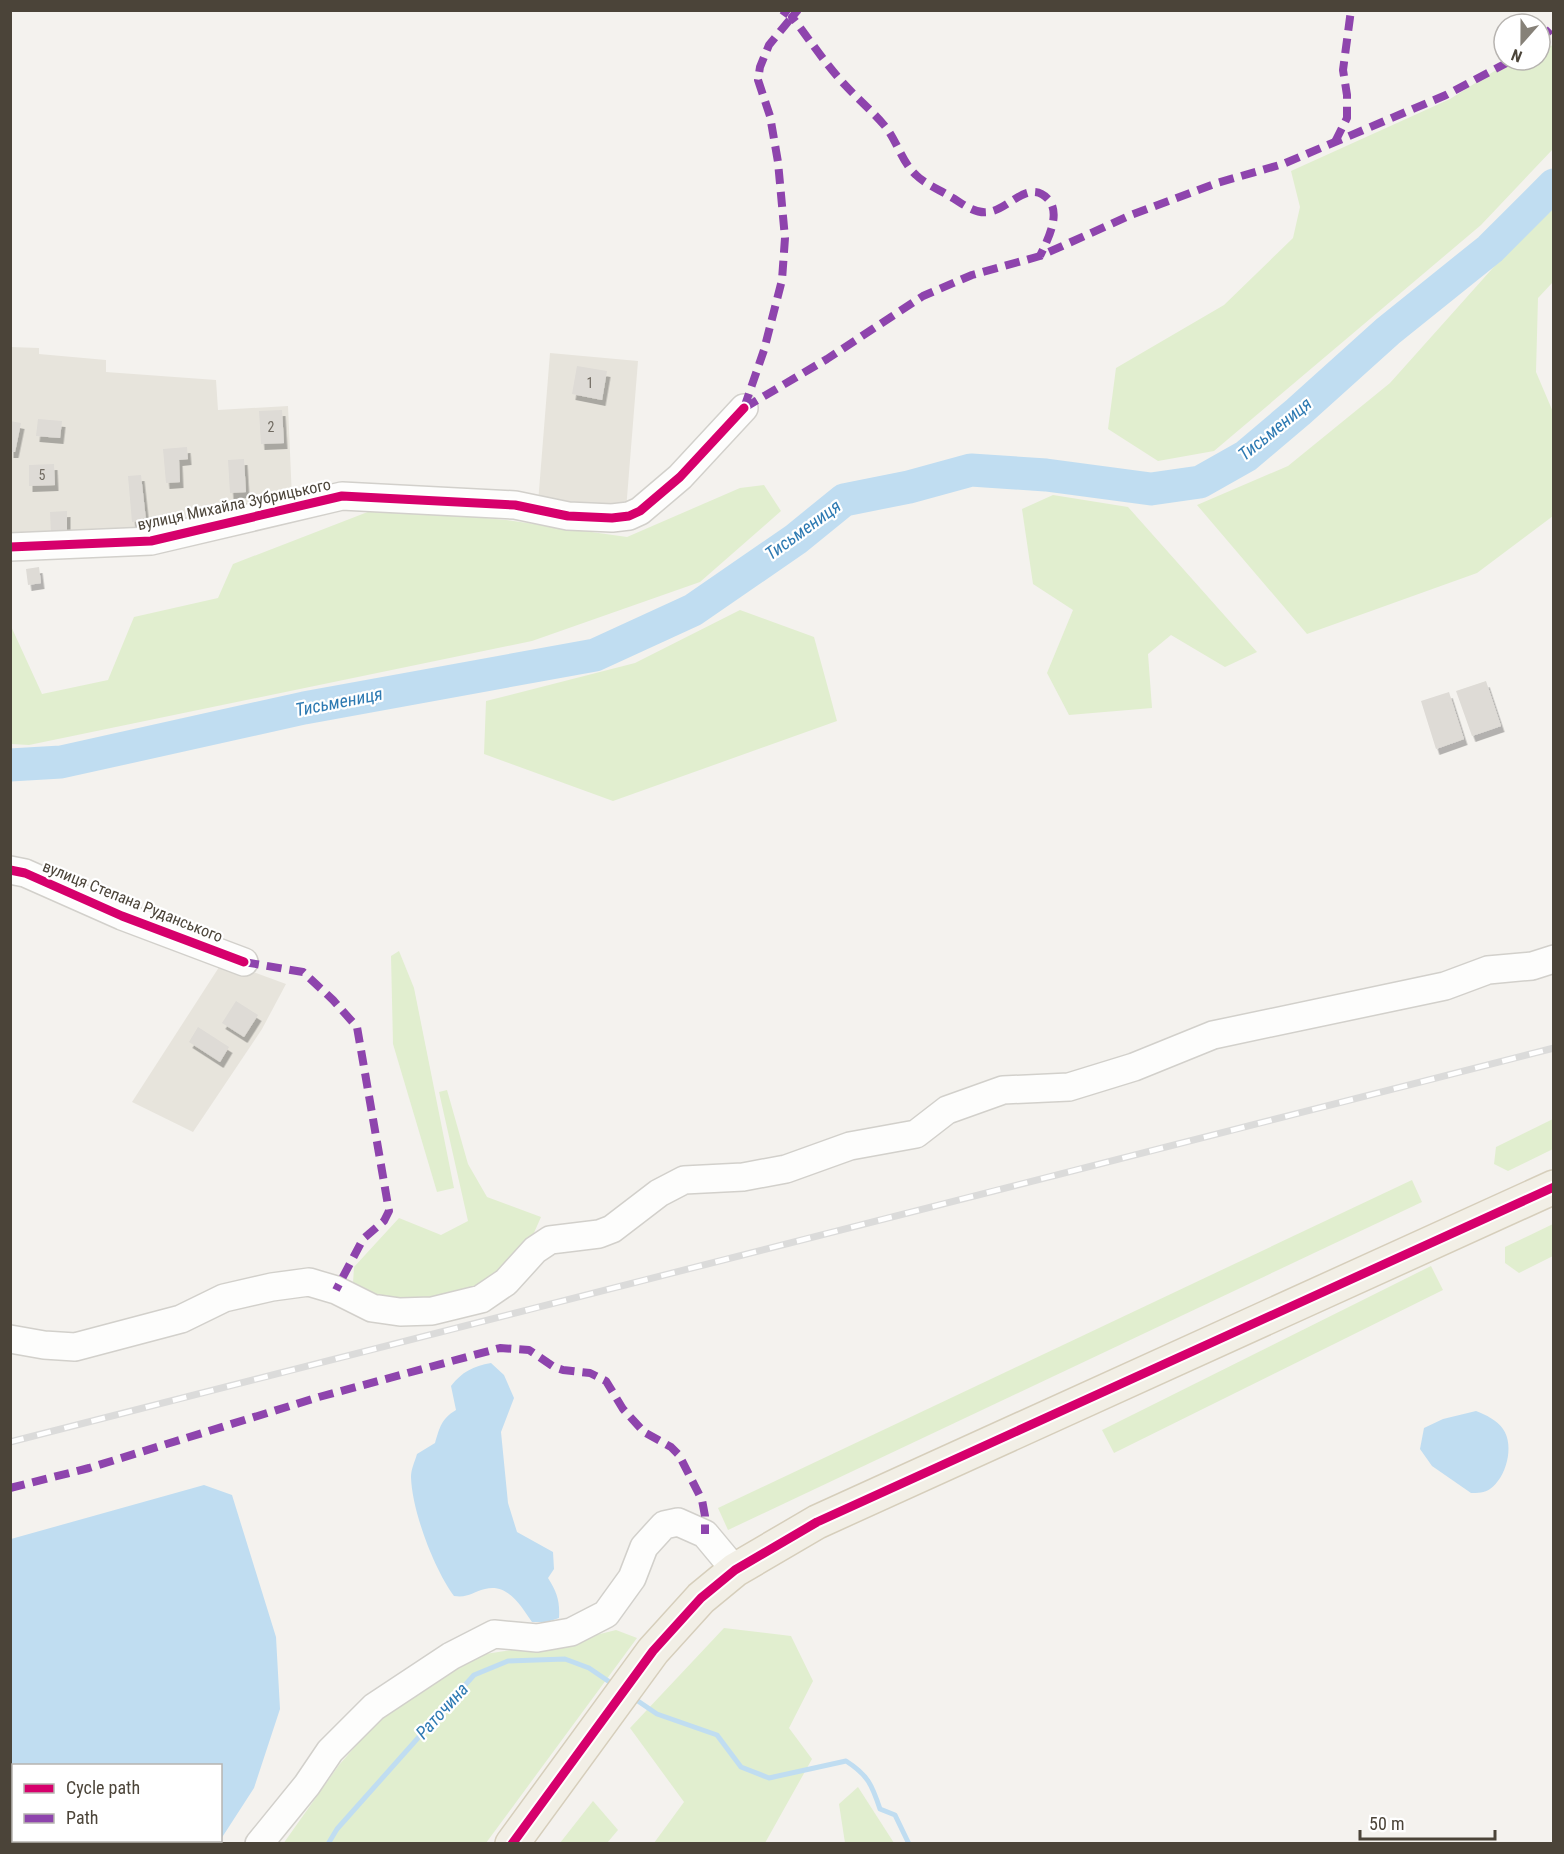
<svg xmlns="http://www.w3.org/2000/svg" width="1564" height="1854" font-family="'Roboto Condensed',sans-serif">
	<defs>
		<filter id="shadow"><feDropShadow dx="3.5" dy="6" stdDeviation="0" flood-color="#0004"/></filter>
	</defs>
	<rect width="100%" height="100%" fill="#f4f2ee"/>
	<g fill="#e7e4dc">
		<polygon points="10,347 39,348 39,354 106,360 106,372 216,380 218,410 288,406 292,499 169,528 11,536"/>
		<polygon points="550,353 638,361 626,510 538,503"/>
		<polygon points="223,961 286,984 262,1029 193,1132 132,1102"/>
	</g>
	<g fill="#e1eecf">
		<polygon points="1553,45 1553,149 1481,225 1214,451 1158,461 1108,429 1116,368 1224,305 1293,238 1300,207 1291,171 1450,99 1512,60 1540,60 1540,50"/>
		<polygon points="1553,209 1553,282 1538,298 1536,372 1553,412 1553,516 1477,573 1307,634 1197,505 1288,466 1390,383 1517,241"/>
		<polygon points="764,485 781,511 700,582 532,641 29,745 11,744 10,624 42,694 108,680 134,617 218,598 233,564 378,508 506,520 627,537 740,488"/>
		<polygon points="1053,495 1128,507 1257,652 1225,667 1171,635 1148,654 1152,708 1069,715 1047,673 1073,610 1033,584 1022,509"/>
		<polygon points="740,610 814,637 837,721 613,801 484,754 486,701 635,663"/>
		<polygon points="399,951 414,988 454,1188 437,1192 393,1044 391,956"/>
		<polygon points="447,1090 468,1164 487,1197 541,1217 533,1235 493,1278 443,1299 380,1301 353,1283 354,1267 399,1218 441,1235 468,1221 439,1092"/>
		<polygon points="1553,1119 1553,1149 1508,1171 1494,1164 1496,1147"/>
		<polygon points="1412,1180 1422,1202 728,1530 718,1508"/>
		<polygon points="1553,1224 1553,1256 1519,1273 1505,1263 1505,1247"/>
		<polygon points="1431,1266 1443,1290 1114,1453 1102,1430"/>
		<polygon points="724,1628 791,1636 813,1681 789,1728 812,1759 765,1843 654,1843 684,1802 630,1728"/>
		<polygon points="616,1630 637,1638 486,1843 283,1844 339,1765 381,1717 465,1657 572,1641"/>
		<polygon points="858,1787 894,1843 845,1843 839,1804"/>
		<polygon points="593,1801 618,1830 607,1843 560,1843"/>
	</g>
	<g fill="#c0ddf1">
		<path d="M491,1363L504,1375L514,1398L501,1432L508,1503L517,1532L553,1552L554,1569L548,1578C557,1592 560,1601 559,1618L547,1622H532C521,1606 508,1583 485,1589C472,1592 469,1598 454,1596C434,1569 412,1511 411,1477C411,1469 415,1461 417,1454L435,1443C440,1427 441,1419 456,1410L451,1386C462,1372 473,1366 491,1363Z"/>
		<path d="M1476,1411C1486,1415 1497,1420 1503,1429C1515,1446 1506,1478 1490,1489C1485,1493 1477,1493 1471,1493L1432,1466L1420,1449L1424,1428L1443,1419Z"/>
		<polygon points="204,1485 232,1495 276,1637 280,1709 254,1788 221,1839 220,1766 14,1766 14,1840 220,1841 218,1844 11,1843 11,1539"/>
	</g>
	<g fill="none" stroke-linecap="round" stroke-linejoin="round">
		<g stroke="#c0ddf1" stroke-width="5">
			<path d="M632,1697L657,1714L717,1735L741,1767L769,1778L846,1761C868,1775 872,1785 880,1809L895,1815L909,1844"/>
			<polyline points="328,1844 337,1829 474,1675 508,1661 565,1659 589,1668 614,1685"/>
		</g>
		<polyline stroke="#c0ddf1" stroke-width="33" points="10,765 61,762 304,708 595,655 693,610 796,539 844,500 909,487 971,470 1046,475 1151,489 1200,482 1246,456 1298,412 1388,331 1490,249 1554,185"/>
	</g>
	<g fill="#dedbd6" filter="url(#shadow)">
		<polygon points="577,366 607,371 602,400 572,394"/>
		<polygon points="282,410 284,443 261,444 259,411"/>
		<polygon points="38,419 62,421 60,438 36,436"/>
		<polygon points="10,421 21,423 15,452 10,452"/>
		<polygon points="187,447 188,459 179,460 180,482 166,483 163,449"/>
		<polygon points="244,459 246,492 230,493 228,460"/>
		<polygon points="54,464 55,485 29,486 29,465"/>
		<polygon points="141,475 146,520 132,522 128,476"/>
		<polygon points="67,511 67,532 51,533 50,512"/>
		<polygon points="39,567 41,583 28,585 26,569"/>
		<polygon points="1486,681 1501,726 1472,736 1456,691"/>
		<polygon points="1449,692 1464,739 1436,749 1421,701"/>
		<polygon points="236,1001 258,1015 244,1037 222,1023"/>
		<polygon points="198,1027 229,1047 220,1062 189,1042"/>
	</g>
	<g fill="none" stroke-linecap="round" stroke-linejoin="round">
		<g stroke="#d2d0cb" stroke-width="30">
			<g id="minor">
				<polyline points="10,547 151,541 342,496 515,505 568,516 612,518 629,516 640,511 680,477 744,408"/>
				<polyline points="10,870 25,873 122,916 244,962"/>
				<polyline points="10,1339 44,1345 75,1347 181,1319 224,1298 272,1287 309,1282 336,1290 372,1308 400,1312 432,1311 481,1299 506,1282 535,1250 550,1240 599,1234 612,1229 659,1193 684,1180 743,1177 786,1169 850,1146 916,1134 947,1110 1003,1090 1069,1087 1134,1067 1213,1035 1445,986 1488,970 1532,966 1554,959"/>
				<polyline points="259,1844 307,1785 330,1751 374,1707 451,1656 494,1634 537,1638 571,1632 606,1614 632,1578 644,1547 664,1525 678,1522 705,1534 735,1570"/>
			</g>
		</g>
		<g stroke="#d6cebb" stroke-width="36">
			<polyline id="major" points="512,1844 653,1651 701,1598 735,1570 817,1522 1554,1187"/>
		</g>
		<use href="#minor" stroke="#fdfdfc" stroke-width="27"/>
		<use href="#major" stroke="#f2efe6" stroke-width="33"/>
		<g stroke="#dbdbda" stroke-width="7">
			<polyline id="rail" points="10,1442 1554,1048"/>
		</g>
		<use href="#rail" stroke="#fff" stroke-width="4.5" stroke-dasharray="14" stroke-linecap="butt"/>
		<g stroke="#8e44ad" stroke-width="8" stroke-dasharray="15 8" stroke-linecap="butt">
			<path d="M798,10L792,17C810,40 826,65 846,86C858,99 872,111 884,125C897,140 901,161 916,175C925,184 940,190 951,197C962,203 974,214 988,212C1009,210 1029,177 1049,200C1061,215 1047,241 1040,256"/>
			<polyline points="1540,40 1554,26"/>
			<polyline points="1335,142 1347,118 1347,95 1343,70 1351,10"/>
			<polyline points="744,408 827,359 923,296 972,275 1040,256 1131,215 1217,183 1283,164 1446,95 1512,60"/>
			<polyline points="744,408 764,350 782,280 785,238 778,162 770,116 758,80 760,67 769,45 792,17 782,10"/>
			<polyline points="244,962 303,972 333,1000 357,1027 389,1211 384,1221 363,1239 336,1290"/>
			<polyline points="10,1488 89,1468 319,1397 500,1348 529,1350 554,1367 563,1370 590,1373 606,1381 623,1409 644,1432 671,1447 679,1455 702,1500 705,1516 705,1534"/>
		</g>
		<g stroke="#fff" stroke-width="13">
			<g id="cycleway">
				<polyline points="10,547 151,541 342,496 515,505 568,516 612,518 629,516 640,511 680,477 744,408"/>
				<polyline points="10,870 25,873 122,916 244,962"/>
				<polyline points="512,1844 653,1651 701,1598 735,1570 817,1522 1554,1187"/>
			</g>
		</g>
		<use href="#cycleway" stroke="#d6006c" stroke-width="9"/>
	</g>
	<g text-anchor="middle" stroke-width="4.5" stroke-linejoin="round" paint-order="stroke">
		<g font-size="14" fill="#706a61">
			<text x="590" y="388">1</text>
			<text x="271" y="432">2</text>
			<text x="42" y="480">5</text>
		</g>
		<g font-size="16" fill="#4b4439" stroke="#fff">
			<text transform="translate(234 504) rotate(-12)" y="6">вулиця Михайла Зубрицького</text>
			<text transform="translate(133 901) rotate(22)" y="6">вулиця Степана Руданського</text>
		</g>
		<g font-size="18" font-style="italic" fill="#2e7ab2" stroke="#fff">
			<text transform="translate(1275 429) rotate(-39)" y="6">Тисьмениця</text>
			<text transform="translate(803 530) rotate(-36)" y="6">Тисьмениця</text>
			<text transform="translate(339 702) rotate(-11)" y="6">Тисьмениця</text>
			<text transform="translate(442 1711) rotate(-48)" y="6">Раточина</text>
		</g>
	</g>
	<rect width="1564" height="1854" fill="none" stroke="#4b4439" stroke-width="24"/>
	<rect x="12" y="1764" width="210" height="78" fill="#ffffff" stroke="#b7b4b0" stroke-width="1.5"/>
	<rect x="24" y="1784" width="30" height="9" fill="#d6006c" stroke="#b7b4b0" stroke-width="1.5"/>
	<text x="66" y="1794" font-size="18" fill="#4b4439">Cycle path</text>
	<rect x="24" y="1814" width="30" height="9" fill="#8e44ad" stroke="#b7b4b0" stroke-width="1.5"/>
	<text x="66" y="1824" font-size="18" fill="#4b4439">Path</text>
	<g transform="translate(1522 42) rotate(201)"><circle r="28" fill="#ffffff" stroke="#b7b4b0" stroke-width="1.5"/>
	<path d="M0-4.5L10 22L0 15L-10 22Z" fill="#868178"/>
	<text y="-9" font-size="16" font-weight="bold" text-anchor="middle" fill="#4b4439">N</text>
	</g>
	<path d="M1360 1830v9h135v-9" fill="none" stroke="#4b4439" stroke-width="3"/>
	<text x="1369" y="1830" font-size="18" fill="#4b4439" stroke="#ffffff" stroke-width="4.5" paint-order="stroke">50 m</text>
</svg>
